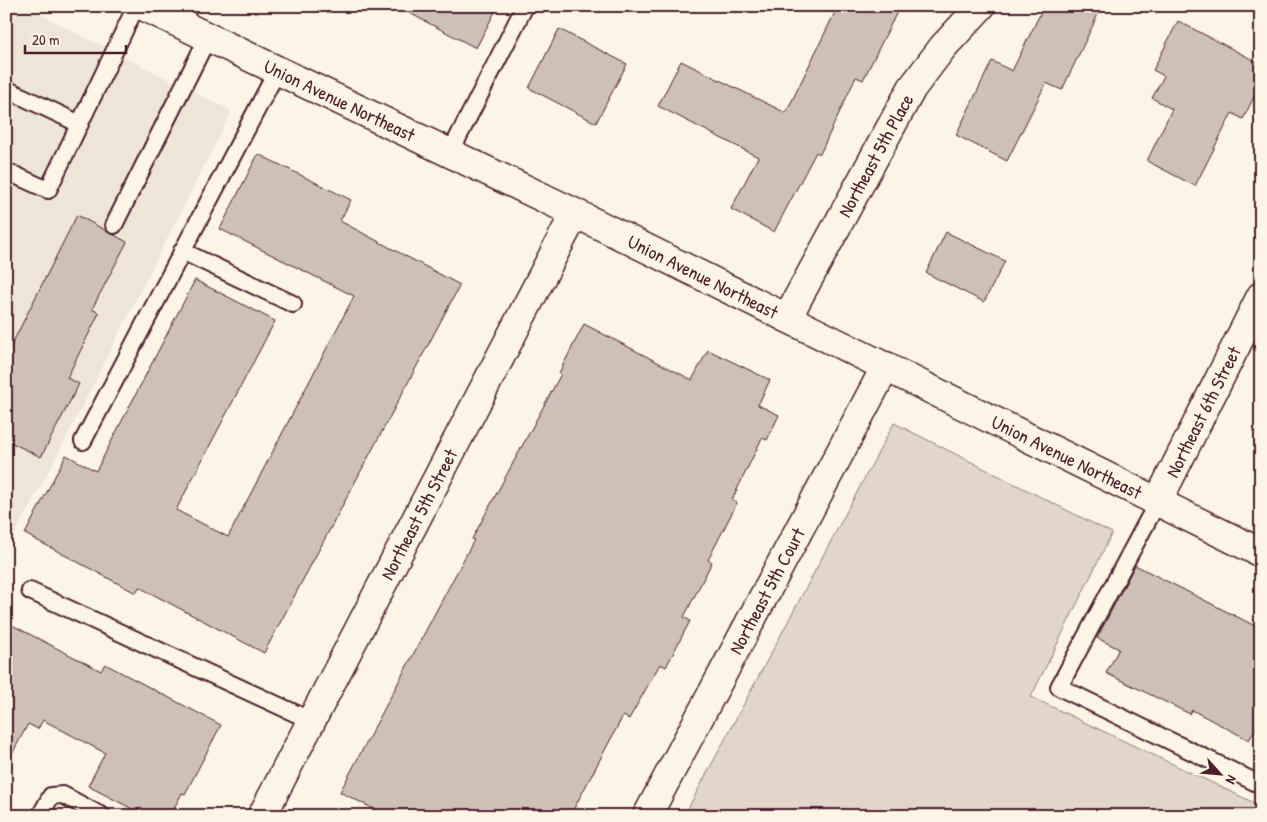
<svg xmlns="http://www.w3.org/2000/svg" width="1267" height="822" font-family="'Patrick Hand',sans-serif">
	<rect width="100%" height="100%" fill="#fcf5e5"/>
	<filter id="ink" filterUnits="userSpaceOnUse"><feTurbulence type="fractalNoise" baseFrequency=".02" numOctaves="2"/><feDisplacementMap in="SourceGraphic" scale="10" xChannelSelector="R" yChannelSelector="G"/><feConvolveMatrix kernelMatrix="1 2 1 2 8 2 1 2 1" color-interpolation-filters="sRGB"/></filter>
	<g filter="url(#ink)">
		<polygon fill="#eee5d7" points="6,6 23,6 232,111 58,454 6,550"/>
		<polygon fill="#e2d5ca" stroke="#967a7a" points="894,423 1112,533 1031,697 1261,806 1261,816 684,816"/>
		<g fill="#cfc0b7" stroke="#4a1f2b">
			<polygon points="396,6 498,6 476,48"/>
			<polygon points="838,6 900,6 863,80 856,77 820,154 816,152 774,232 731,209 758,157 658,106 681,61 786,113"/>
			<polygon points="1044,6 1102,6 1062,90 1046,83 1007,161 956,135 992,61 1012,71"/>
			<polygon points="1178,21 1261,64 1261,83 1243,119 1232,113 1195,186 1147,161 1172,109 1152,98 1164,76 1153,70"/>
			<polygon points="559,29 627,64 596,123 529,88"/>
			<polygon points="258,154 351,200 340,221 460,285 264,653 139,587 136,593 25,534 66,455 96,471 195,280 275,321 176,510 228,537 354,296 220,229"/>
			<polygon points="77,215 127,242 92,309 99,313 67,378 79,384 41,457 6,440 6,356"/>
			<polygon points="946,232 1005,261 984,302 926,273"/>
			<polygon points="584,324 692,380 708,350 770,380 758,405 779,415 767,440 762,438 732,500 737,503 708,560 712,562 684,617 690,621 666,667 660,664 629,719 623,716 570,816 388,816 340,792 474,540 472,539 561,374 559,373"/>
			<polygon points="1135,565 1261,629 1261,719 1249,740 1192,710 1190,714 1106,673 1119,649 1097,638"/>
			<polygon points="6,622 101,671 105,664 221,725 185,794 182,793 170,816 146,816 88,786 105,753 43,720 38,729 28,724 6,765"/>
		</g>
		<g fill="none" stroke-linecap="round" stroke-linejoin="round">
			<g stroke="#4a1f2b" stroke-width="20">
				<g id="lane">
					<polyline points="180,24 189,6"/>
					<polyline points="6,89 80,124"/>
					<polyline points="450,153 525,6"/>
					<polyline points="6,171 48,190 136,6"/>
					<polyline points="114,225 208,37"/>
					<polyline points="182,251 293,304"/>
					<polyline points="83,441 277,71"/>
					<polyline points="1158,501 1059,687 1261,785"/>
					<polyline points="30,591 312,721"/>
					<polyline points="40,816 51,796 63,795 102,816"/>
				</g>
			</g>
			<g stroke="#4a1f2b" stroke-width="31">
				<g id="street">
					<path id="s1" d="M787,318L912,88L943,47L981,6"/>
					<path id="s2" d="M1158,501L1261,296"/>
					<path id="s3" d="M262,816L575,213"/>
					<path id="s4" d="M647,816L886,366"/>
				</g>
			</g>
			<g stroke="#4a1f2b" stroke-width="31">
				<g id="secondary">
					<path id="s5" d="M143,6L575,213L1261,553"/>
				</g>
			</g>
			<use href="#lane" stroke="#fcf5e5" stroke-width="16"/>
			<use href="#street" stroke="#fcf5e5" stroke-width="28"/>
			<use href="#secondary" stroke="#fcf5e5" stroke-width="28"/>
		</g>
	</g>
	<g text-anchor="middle" stroke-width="4" stroke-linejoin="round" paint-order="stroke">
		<g font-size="19" fill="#4a1f2b" stroke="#fcf5e5">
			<text dy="7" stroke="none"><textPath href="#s5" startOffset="218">Union Avenue Northeast</textPath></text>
			<text dy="7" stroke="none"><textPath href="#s1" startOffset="185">Northeast 5th Place</textPath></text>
			<text dy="7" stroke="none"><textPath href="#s5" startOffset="622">Union Avenue Northeast</textPath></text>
			<text dy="7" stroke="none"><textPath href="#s2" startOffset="100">Northeast 6th Street</textPath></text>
			<text dy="7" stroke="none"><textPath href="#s5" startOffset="1028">Union Avenue Northeast</textPath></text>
			<text dy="7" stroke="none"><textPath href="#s3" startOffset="340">Northeast 5th Street</textPath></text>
			<text dy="7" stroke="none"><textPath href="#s4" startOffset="255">Northeast 5th Court</textPath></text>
		</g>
	</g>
	<rect width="1267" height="822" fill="none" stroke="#fcf5e5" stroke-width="25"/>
	<rect x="12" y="12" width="1242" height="797" fill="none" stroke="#4a1f2b" stroke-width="2" filter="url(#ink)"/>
	<g transform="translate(1220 774) rotate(117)" stroke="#fcf5e5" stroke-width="4" paint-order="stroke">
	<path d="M0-4L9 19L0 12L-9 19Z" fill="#4a1f2b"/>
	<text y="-8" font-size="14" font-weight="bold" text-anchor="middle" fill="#4a1f2b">N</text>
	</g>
	<path d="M25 45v8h101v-8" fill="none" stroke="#4a1f2b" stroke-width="2.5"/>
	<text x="32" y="45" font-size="15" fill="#4a1f2b" stroke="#fcf5e5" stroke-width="4" paint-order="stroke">20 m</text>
</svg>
